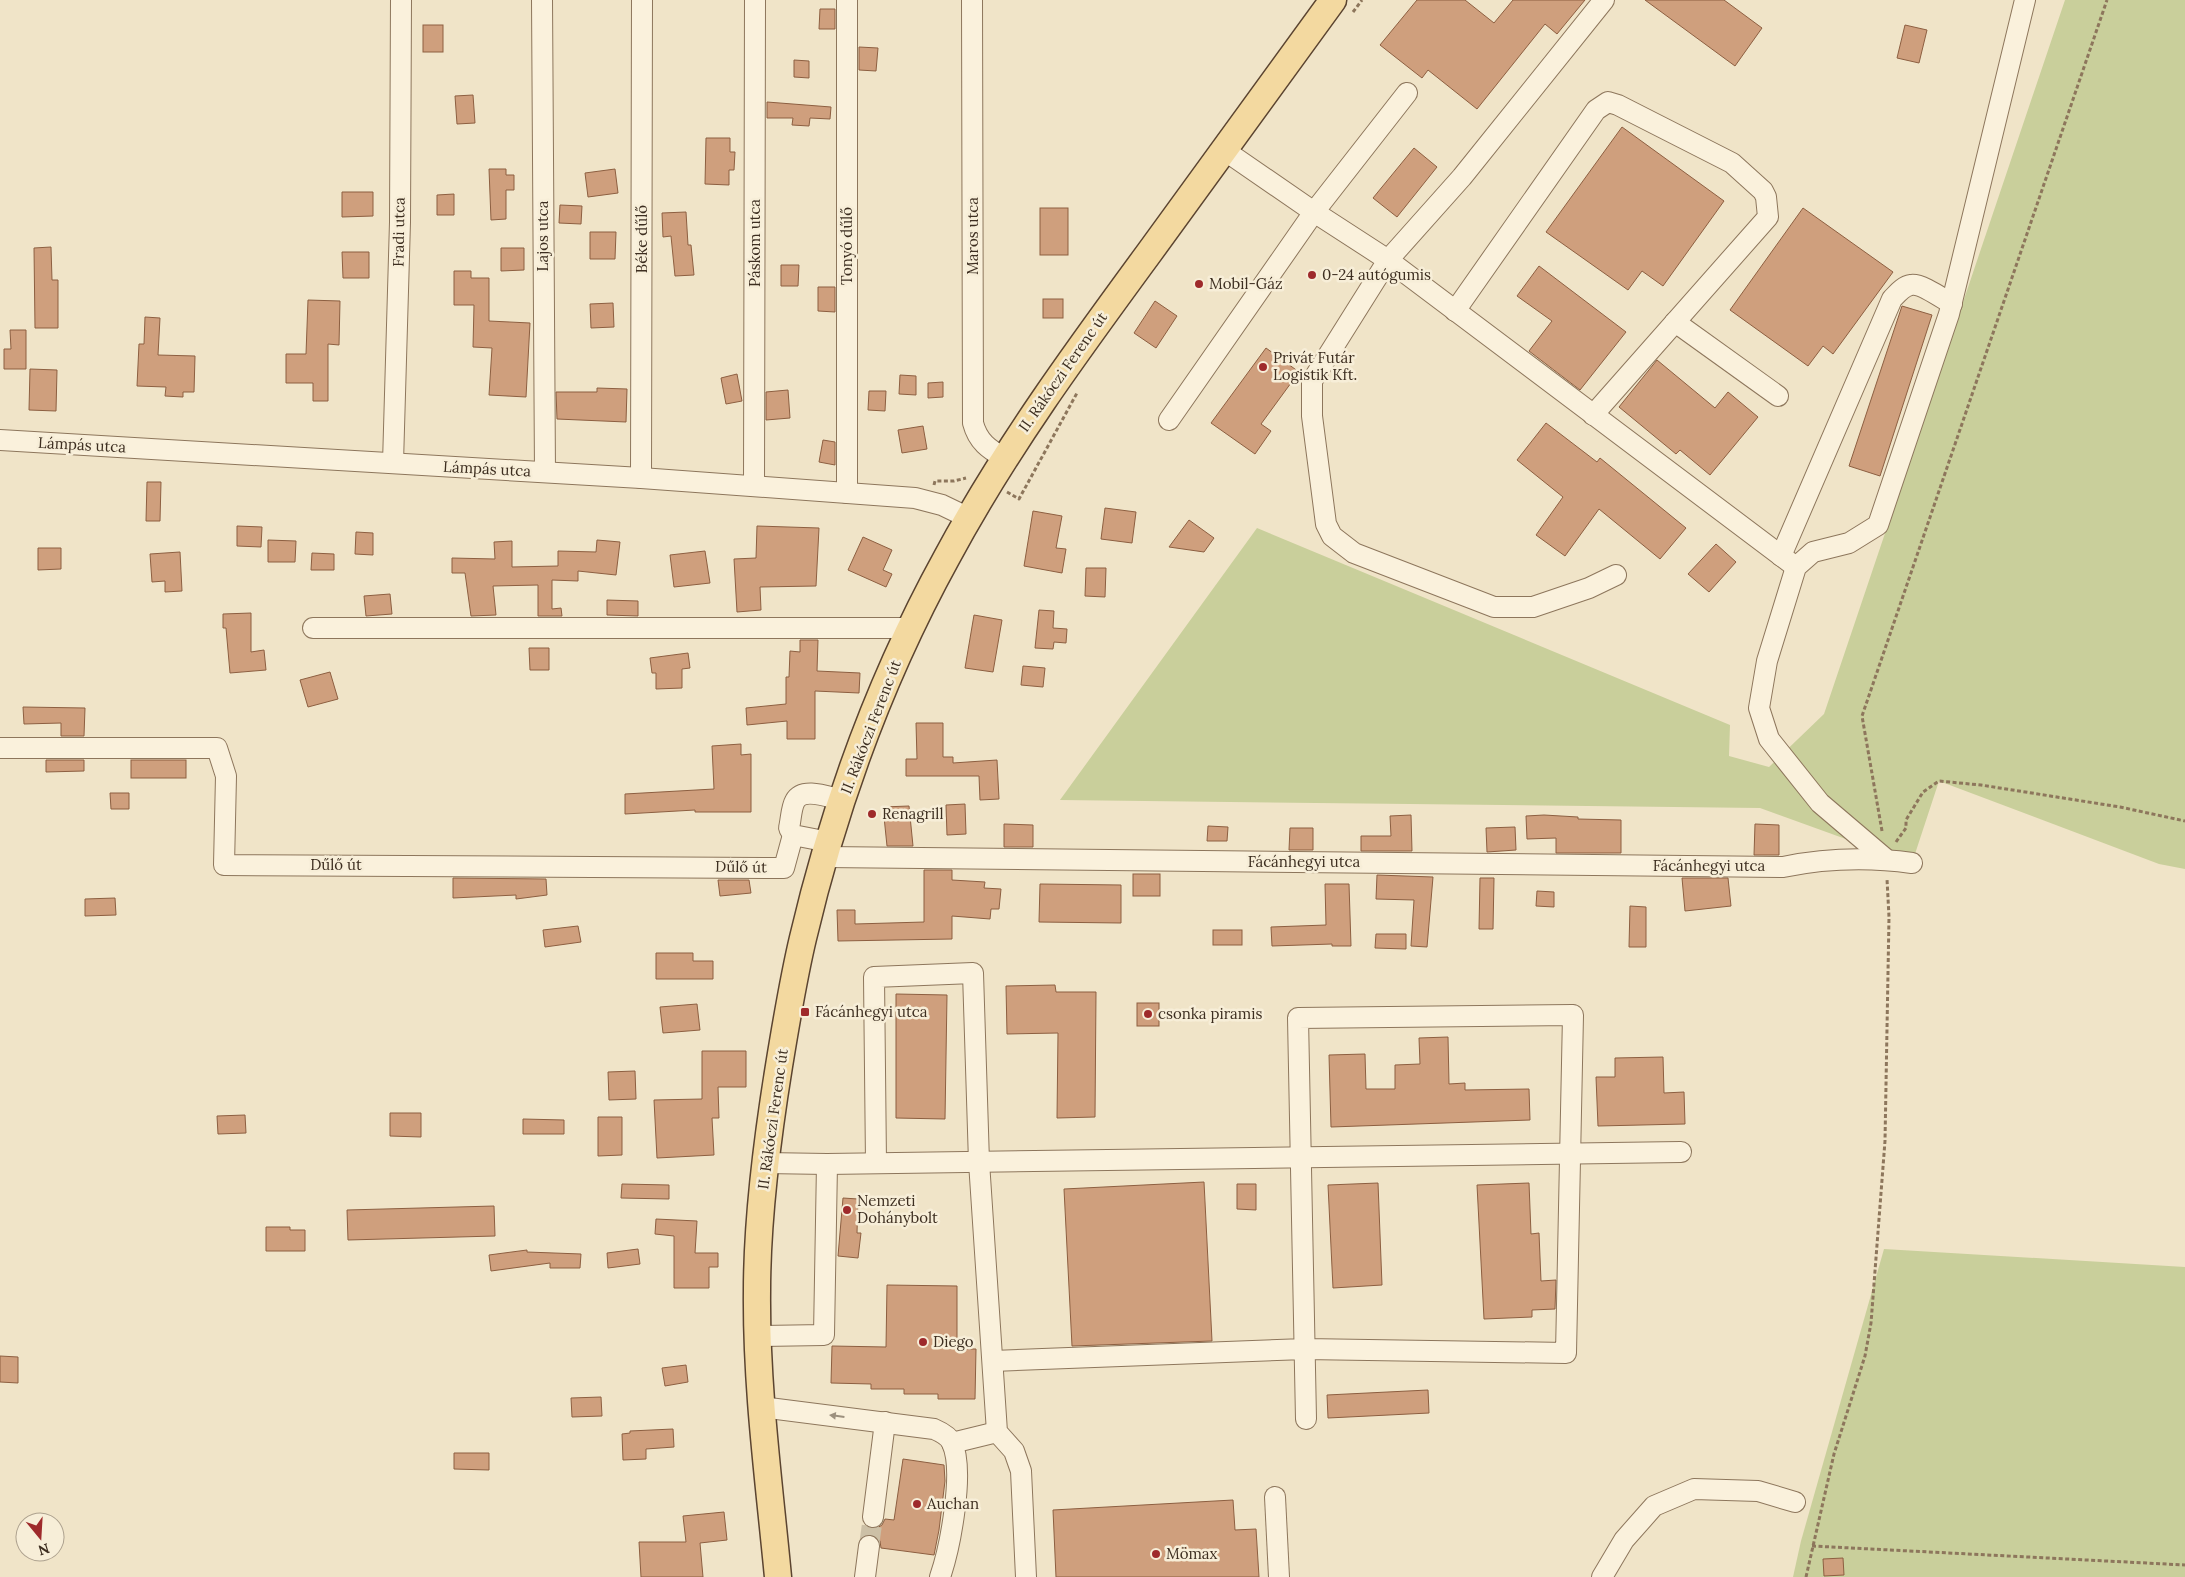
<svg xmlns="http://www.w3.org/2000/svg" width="2185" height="1577" font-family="Lora,serif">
	<rect width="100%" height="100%" fill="#f0e4c8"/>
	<g fill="#c9cf9b">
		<polygon points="2065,0 2185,0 2185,869 2159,864 1939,781 1912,863 1760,808 1060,800 1257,528 1730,725 1729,756 1769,767 1824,714"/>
		<polygon points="1884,1249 2185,1267 2185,1577 1793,1577 1801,1541"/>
	</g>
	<g fill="#cf9f7d" stroke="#8d5f41">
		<polygon points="1417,0 1465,0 1494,23 1513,0 1585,0 1557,34 1545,24 1477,109 1428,70 1422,78 1380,45"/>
		<polygon points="1645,0 1724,0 1762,28 1735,66"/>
		<polygon points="820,9 835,9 835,29 819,29"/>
		<rect x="423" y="25" width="20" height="27"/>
		<polygon points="1905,25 1927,30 1919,63 1897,58"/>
		<polygon points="859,47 878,48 876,71 859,70"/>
		<polygon points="794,60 809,61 809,78 794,77"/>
		<polygon points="473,95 475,123 457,124 455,96"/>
		<polygon points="767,102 831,107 830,119 810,118 809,126 792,125 793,118 767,118"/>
		<polygon points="1622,127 1724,201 1663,286 1642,271 1628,290 1546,232"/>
		<polygon points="706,138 730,138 730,152 735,152 734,170 729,170 729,185 705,184"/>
		<polygon points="1414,148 1437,167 1397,217 1373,198"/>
		<polygon points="489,169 506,169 506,175 514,175 514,190 506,190 506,219 491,220"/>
		<polygon points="615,169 618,193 588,197 585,173"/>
		<polygon points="342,192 373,192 373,216 342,217"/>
		<polygon points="454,194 454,215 437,215 437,195"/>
		<polygon points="560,205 582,206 581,224 559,223"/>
		<rect x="1040" y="208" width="28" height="47"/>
		<polygon points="1803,208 1893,272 1833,354 1823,346 1808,366 1730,310"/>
		<polygon points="686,212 688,245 691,245 694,275 675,276 671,236 663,237 662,213"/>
		<polygon points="590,232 616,232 615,259 590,259"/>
		<polygon points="51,247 52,280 58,280 58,328 35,328 34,248"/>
		<polygon points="501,248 524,248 524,270 501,271"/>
		<polygon points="342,252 369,252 369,278 343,278"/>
		<polygon points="781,265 799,265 798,286 781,286"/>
		<polygon points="1539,266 1626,332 1580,390 1529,351 1552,321 1517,296"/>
		<polygon points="454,271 471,271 471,278 489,278 489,321 530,323 526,397 489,395 492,348 473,347 474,305 454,305"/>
		<polygon points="818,287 835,287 835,312 818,311"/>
		<rect x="1043" y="299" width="20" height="19"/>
		<polygon points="308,300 340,301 339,345 328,344 328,401 313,401 313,383 286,383 286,354 306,354"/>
		<polygon points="1155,301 1177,316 1156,348 1134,333"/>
		<polygon points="613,303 614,327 591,328 590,304"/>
		<polygon points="1902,306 1932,315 1880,476 1849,466"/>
		<polygon points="145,317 160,318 158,355 195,356 194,392 183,392 183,397 165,396 166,387 137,386 139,344 144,344"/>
		<polygon points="10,330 26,330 26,369 4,369 4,349 11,349"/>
		<polygon points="1266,348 1299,372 1261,424 1271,431 1255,454 1211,423"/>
		<polygon points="1657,360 1715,408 1728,392 1758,417 1710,475 1680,450 1676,454 1619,407"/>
		<polygon points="30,369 57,370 56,411 29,410"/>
		<polygon points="737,374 742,401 726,404 721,378"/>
		<polygon points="900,375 916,376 916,395 899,394"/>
		<polygon points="943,382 943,397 928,398 928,383"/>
		<polygon points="597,388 627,389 626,422 557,419 556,392 597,392"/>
		<polygon points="788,390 790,418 766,420 766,392"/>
		<polygon points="869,391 886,391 885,411 868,410"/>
		<polygon points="1546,423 1597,462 1600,458 1686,528 1660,559 1599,509 1565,556 1536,535 1563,497 1517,460"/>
		<polygon points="923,426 927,449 902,453 898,430"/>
		<polygon points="823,440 835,442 835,465 819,462"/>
		<polygon points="147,482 161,482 160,521 146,521"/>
		<polygon points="1105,508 1136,512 1132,543 1101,539"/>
		<polygon points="1033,511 1062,516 1056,548 1066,549 1062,573 1024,566"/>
		<polygon points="1189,520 1214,538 1204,552 1169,547"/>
		<polygon points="237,526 262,527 261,547 237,546"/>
		<polygon points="757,526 819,528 816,586 760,587 761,610 737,612 734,559 756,558"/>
		<polygon points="356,532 373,533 373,555 355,554"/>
		<polygon points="863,537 892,550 883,570 892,574 886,587 848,570"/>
		<polygon points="268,540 296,541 295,562 268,562"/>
		<polygon points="597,540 620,542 616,575 578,571 578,581 552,580 552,609 561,608 562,616 538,616 538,585 493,586 496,615 471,616 465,573 452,573 452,558 495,559 494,542 512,541 512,567 558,566 558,551 596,552"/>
		<polygon points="1716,544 1736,562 1709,592 1688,574"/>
		<polygon points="38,548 61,548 61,569 38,570"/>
		<polygon points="705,551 710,583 674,587 670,555"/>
		<polygon points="180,552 182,591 165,592 165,581 152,582 150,554"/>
		<polygon points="312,553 334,554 334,570 311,570"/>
		<polygon points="1086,568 1106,568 1105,597 1085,596"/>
		<polygon points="390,594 392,614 366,616 364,596"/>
		<polygon points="607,600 638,601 638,616 607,615"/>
		<polygon points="1039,610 1054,611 1053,628 1067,629 1066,643 1054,642 1053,649 1035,648"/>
		<polygon points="251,613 251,652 264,650 266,670 230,673 226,628 223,628 223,614"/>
		<polygon points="974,615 1002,620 993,672 965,668"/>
		<polygon points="800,640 818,640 817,671 860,673 859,693 815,691 815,739 787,739 787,721 747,725 746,708 786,704 786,677 789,677 790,651 800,652"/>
		<polygon points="529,648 549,648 549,670 530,670"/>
		<polygon points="688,653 690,668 682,669 682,688 656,689 656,673 652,673 650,658"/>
		<polygon points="1023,666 1045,668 1043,687 1021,685"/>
		<polygon points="330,672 338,699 308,707 300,680"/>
		<polygon points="23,707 85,708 84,736 61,736 61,723 24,724"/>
		<polygon points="916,723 943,723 943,757 953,757 953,763 997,760 999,799 980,800 979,776 906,776 906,759 917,759"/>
		<polygon points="741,744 741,755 751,754 751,812 695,812 695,810 625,814 625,794 714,789 712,746"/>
		<polygon points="46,760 84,760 84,771 46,772"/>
		<rect x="131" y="760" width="55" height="18"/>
		<polygon points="110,793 129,793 129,809 111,809"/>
		<polygon points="965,804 966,834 947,835 946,805"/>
		<polygon points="909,806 913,846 887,846 883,807"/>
		<polygon points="1411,815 1412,851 1361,851 1361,836 1391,836 1390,816"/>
		<polygon points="1544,815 1578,817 1578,819 1621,820 1621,853 1556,853 1556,838 1527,839 1526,816"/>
		<polygon points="1004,824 1033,825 1033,847 1004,847"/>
		<polygon points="1755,824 1779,825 1779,855 1754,855"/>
		<polygon points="1208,826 1228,827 1227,841 1207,841"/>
		<polygon points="1515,827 1516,850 1487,852 1486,828"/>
		<polygon points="1290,828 1313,828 1313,850 1289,850"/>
		<polygon points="924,870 952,870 952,880 985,882 984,888 1001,889 999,909 991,909 990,919 952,916 952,939 838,941 837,910 855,910 855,924 924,922"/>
		<rect x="1133" y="874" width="27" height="22"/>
		<polygon points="1377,875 1433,877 1427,947 1411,946 1414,900 1376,899"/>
		<polygon points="453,878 546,879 547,895 516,899 516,895 453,898"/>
		<polygon points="1480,878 1494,878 1493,929 1479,929"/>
		<polygon points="1682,878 1728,878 1731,906 1685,911"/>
		<polygon points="718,880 749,880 751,893 720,896"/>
		<polygon points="1040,884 1121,885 1121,923 1039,922"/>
		<polygon points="1325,884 1349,884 1351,946 1332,946 1332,944 1272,946 1271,927 1326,925"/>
		<polygon points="1537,891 1554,892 1554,907 1536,906"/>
		<polygon points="115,898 116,915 85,916 85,899"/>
		<polygon points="1630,906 1646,907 1646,947 1629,947"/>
		<polygon points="578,926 581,942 545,947 543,930"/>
		<rect x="1213" y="930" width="29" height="15"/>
		<polygon points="1376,934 1406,934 1406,949 1375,948"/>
		<polygon points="656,953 693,953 693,961 713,961 713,979 656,979"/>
		<polygon points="1055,985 1056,992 1096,992 1095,1117 1057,1118 1058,1033 1007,1034 1006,986"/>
		<polygon points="896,994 947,995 945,1119 896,1118"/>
		<rect x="1137" y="1003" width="22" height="23"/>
		<polygon points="697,1004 700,1030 663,1033 660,1007"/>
		<polygon points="1448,1037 1449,1084 1465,1083 1465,1090 1529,1089 1530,1120 1331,1127 1329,1055 1365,1054 1366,1089 1395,1089 1395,1065 1420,1064 1419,1038"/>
		<polygon points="702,1051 746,1051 746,1087 718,1087 719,1118 712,1118 714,1155 657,1158 654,1100 702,1099"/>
		<polygon points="1663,1057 1664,1093 1684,1092 1685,1124 1598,1126 1596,1077 1615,1077 1615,1058"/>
		<polygon points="635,1071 636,1099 609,1100 608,1072"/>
		<polygon points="390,1113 421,1113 421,1137 390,1136"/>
		<polygon points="245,1115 246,1133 218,1134 217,1116"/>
		<polygon points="598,1117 622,1117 622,1155 598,1156"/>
		<polygon points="523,1119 564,1120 564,1134 523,1134"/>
		<polygon points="1204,1182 1212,1341 1072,1346 1064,1189"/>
		<polygon points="1378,1183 1382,1285 1333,1288 1328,1185"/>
		<polygon points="1529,1183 1531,1234 1539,1233 1541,1281 1556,1280 1555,1309 1532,1310 1532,1317 1484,1319 1477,1185"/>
		<polygon points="622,1184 669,1185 669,1199 621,1198"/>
		<polygon points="1237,1184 1256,1184 1256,1210 1237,1209"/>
		<polygon points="843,1198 858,1199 857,1233 861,1233 858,1258 838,1256"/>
		<polygon points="494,1206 495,1236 348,1240 347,1210"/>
		<polygon points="656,1219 697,1221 695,1253 718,1253 718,1267 709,1267 709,1288 674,1288 674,1236 655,1234"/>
		<polygon points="266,1227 290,1227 290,1230 305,1230 305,1251 266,1251"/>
		<polygon points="638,1249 640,1264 608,1268 607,1253"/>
		<polygon points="527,1250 527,1252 581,1254 580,1268 550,1268 550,1263 491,1271 489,1255"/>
		<polygon points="887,1285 957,1286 957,1338 960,1338 960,1349 976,1349 975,1399 938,1399 938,1394 904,1394 904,1389 871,1389 871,1384 831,1383 832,1346 886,1347"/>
		<polygon points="0,1356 18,1357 18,1383 0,1382"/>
		<polygon points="686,1365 688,1382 665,1386 662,1368"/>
		<polygon points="1428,1390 1429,1413 1328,1418 1327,1395"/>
		<polygon points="601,1397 602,1416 572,1417 571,1398"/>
		<polygon points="673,1429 674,1447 646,1449 646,1459 623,1460 622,1434 630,1433 630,1431"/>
		<polygon points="454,1453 489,1453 489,1470 454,1469"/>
		<polygon points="903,1459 944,1465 945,1481 939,1530 934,1555 881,1548 880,1541 876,1536 870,1534 864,1535 865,1526 871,1529 877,1528 882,1525 885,1519 894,1520"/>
		<polygon points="1233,1500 1235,1530 1256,1529 1259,1577 1056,1577 1053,1510"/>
		<polygon points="724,1512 727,1540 700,1543 703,1577 641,1577 639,1542 686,1542 683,1516"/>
		<polygon points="1843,1558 1844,1575 1824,1576 1823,1559"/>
	</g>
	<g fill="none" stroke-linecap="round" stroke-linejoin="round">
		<polyline stroke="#ccc0a6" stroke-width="20" stroke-dasharray="20 10" stroke-linecap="butt" points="869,1546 873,1517"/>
		<g stroke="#8d765c" stroke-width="22">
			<g id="minor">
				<polyline points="542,0 545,472"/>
				<path d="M972,0L973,423C978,442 989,449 1004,458"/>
				<polyline points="1604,0 1462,177 1388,260 1312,381 1312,416 1326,524 1332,536 1354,553 1494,607 1533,607 1589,588 1616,575"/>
				<polyline points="1224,150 1314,212 1388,260 1796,567"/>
				<polyline points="1455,311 1596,110 1608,102 1618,105 1732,163 1763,191 1766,197 1768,217 1593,415"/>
				<polyline points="1675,322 1778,396"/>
				<polyline points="1169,420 1314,212 1407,93"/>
				<polyline points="0,440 641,478 915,498 942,505 969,518"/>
				<polyline points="393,463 400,222 401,0"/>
				<polyline points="641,478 642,0"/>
				<polyline points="754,486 755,0"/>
				<polyline points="847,493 847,0"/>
				<path d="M1781,556L1892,299C1897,294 1903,286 1911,285C1921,283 1943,299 1952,304"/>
				<polyline points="313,628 910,628"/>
				<polyline points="0,748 217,748 226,776 224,865 784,868 793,835"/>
				<path d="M829,842L793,835L789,828C791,820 791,808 795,801C803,786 831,798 843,800"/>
				<path d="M825,857L1783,867C1827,858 1868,857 1912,863"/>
				<polyline points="1887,860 1820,803 1769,739 1759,708 1767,661 1796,567 1813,552 1849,543 1878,525 1949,314 2025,0"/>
				<polyline points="765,1163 827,1164 1681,1152"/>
				<polyline points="876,1163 874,977 973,973 979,1162 997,1432 1014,1451 1021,1471 1026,1577"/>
				<polyline points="758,1336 824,1335 827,1164"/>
				<polyline points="993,1361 1305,1349 1566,1353 1573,1015 1298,1018 1306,1419"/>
				<path d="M761,1407L934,1429C941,1432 949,1436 952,1443C965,1471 950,1548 940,1577"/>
				<polyline points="952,1443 997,1432"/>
				<polyline points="1275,1497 1279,1577"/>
				<polyline points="873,1517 885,1422"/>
				<polyline points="865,1577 869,1546"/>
				<polyline points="1602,1577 1624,1540 1654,1506 1694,1489 1758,1491 1795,1502"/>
			</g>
		</g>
		<g stroke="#5b4430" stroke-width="29">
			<path id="major" d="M778,1577C769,1482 756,1387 757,1291C757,1216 767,1140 779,1066C786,1023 793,980 803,938C834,806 882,675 947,557C1005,449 1077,351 1149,253C1210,168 1272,84 1333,0"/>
		</g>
		<g stroke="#8d765c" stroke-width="3" stroke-dasharray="4 2.5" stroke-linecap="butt">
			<polyline points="1353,12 1362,0"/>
			<polyline points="934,485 935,481 954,481 966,478"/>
			<polyline points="1007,492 1019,499 1077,393"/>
			<polyline points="1882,831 1862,716 2107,0"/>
			<polyline points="1896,842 1906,828 1906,820 1923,792 1939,781 1981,785 2120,807 2185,821"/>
			<polyline points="1812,1546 2185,1565"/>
			<polyline points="1806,1577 1834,1454 1865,1356 1871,1323 1885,1141 1889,917 1887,879"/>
		</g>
		<use href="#minor" stroke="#faf1dc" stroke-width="20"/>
		<use href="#major" stroke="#f3d9a0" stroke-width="26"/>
	</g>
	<defs><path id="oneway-solid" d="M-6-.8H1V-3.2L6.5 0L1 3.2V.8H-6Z" transform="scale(1.25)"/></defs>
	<use fill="#9c907e" href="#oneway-solid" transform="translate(837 1416) rotate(-173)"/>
	<g fill="#9e2a2b" stroke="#f7eed8" stroke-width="2">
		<circle cx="1312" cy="275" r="5"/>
		<circle cx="1199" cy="284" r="5"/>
		<circle cx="1263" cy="367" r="5"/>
		<circle cx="872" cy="814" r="5"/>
		<rect x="800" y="1007" width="10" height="10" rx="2.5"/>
		<circle cx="1148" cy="1014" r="5"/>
		<circle cx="847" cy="1210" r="5"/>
		<circle cx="923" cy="1342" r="5"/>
		<circle cx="917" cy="1504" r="5"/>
		<circle cx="1156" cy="1554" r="5"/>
	</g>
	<g text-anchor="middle" stroke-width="5" stroke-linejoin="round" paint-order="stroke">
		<g font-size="15" fill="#3d2e20" stroke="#f7eed8">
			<text transform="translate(399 232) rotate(-89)" y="5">Fradi utca</text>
			<text transform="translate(543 236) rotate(-90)" y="5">Lajos utca</text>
			<text transform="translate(973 236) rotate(-90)" y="5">Maros utca</text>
			<text transform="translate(642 239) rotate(-90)" y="5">Béke dűlő</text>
			<text transform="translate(755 243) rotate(-90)" y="5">Páskom utca</text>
			<text transform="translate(847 246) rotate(-90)" y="5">Tonyó dűlő</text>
			<text transform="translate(1063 372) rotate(-55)" y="5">II. Rákóczi Ferenc út</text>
			<text transform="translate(82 445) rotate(3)" y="5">Lámpás utca</text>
			<text transform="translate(487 469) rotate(3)" y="5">Lámpás utca</text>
			<text transform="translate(871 727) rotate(-69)" y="5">II. Rákóczi Ferenc út</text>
			<text x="1304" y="867">Fácánhegyi utca</text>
			<text x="336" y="870">Dűlő út</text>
			<text x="1709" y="871">Fácánhegyi utca</text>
			<text transform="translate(741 867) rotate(1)" y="5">Dűlő út</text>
			<text transform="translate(773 1119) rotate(-82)" y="5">II. Rákóczi Ferenc út</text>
		</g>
		<g font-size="15" fill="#3d2e20" stroke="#f7eed8" text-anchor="start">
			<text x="1322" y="280">0-24 autógumis</text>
			<text x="1209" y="289">Mobil-Gáz</text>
			<text x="1273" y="363">Privát Futár<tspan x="1273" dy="17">Logistik Kft.</tspan></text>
			<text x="882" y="819">Renagrill</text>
			<text x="815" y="1017">Fácánhegyi utca</text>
			<text x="1158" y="1019">csonka piramis</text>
			<text x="857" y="1206">Nemzeti<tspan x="857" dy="17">Dohánybolt</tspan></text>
			<text x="933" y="1347">Diego</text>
			<text x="927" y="1509">Auchan</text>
			<text x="1166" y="1559">Mömax</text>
		</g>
	</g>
	<g transform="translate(40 1537) rotate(162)"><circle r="24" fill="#f7eed8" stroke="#ada18e"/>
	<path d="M0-4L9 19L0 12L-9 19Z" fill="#9e2a2b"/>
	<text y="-8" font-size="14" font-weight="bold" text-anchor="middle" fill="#3d2e20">N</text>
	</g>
</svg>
